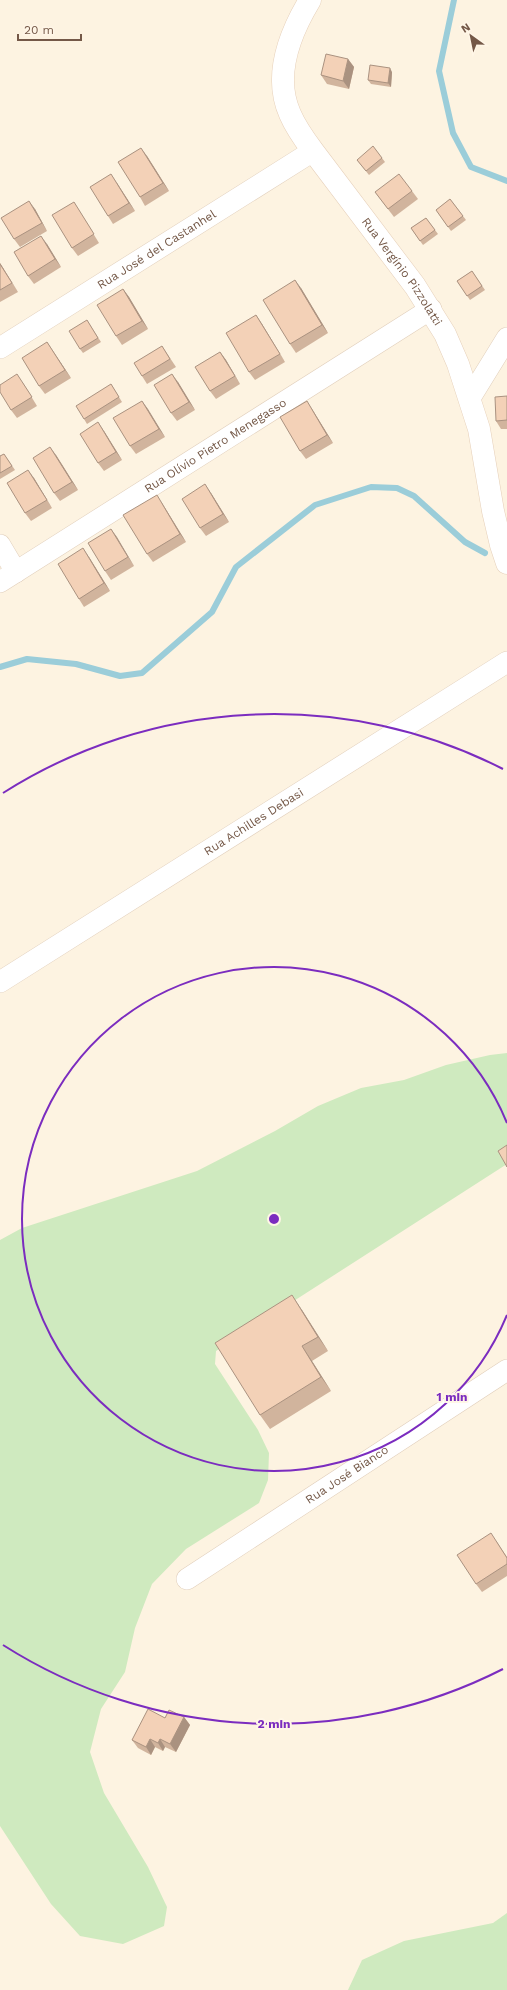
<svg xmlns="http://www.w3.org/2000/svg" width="507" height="1990" font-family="'Work Sans',sans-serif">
	<rect width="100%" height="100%" fill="#fdf3e1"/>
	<g fill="#cfeabf">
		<polygon points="507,1053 507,1164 216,1351 215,1364 258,1430 269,1453 268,1480 259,1503 186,1549 152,1584 135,1628 125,1672 101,1709 90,1752 104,1793 148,1867 167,1907 164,1926 123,1944 80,1936 51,1904 0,1826 0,1240 22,1228 197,1171 275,1131 318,1106 361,1088 404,1080 446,1065 490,1055"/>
		<polygon points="507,1913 507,1990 348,1990 362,1960 404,1941 493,1923"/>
	</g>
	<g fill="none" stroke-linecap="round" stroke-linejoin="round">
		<g stroke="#9bcdd9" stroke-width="6">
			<polyline points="454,0 439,71 453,133 471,167 507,181"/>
			<polyline points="0,667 27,659 76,664 120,676 142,673 212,612 236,567 315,505 371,487 397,488 414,496 465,542 485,553"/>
		</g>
		<g stroke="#e1cfbc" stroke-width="22">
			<g id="street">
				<path id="s1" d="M0,348L313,151"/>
				<polyline points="470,398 507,338"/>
				<polyline points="0,545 16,572"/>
				<path id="s2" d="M0,582L431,309"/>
				<path id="s3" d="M0,982L507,662"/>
				<path id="s4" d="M187,1579L507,1370"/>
			</g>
		</g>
		<g stroke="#e6d0ba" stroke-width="23">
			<g id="secondary">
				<path id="s5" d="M310,0C290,33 273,76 290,114C296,128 304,139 313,151L415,286L445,334L458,364L479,429L493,511L501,545L507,563"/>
			</g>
		</g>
		<use href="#street" stroke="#fff" stroke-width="21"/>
		<use href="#secondary" stroke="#fff" stroke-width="22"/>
	</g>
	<g fill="#d1b49d">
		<polygon points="348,59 354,67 349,89 327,84 321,75"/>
		<polygon points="392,72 391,87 371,84 368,80"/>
		<polygon points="147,156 169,191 145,206 140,197"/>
		<polygon points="382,158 385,162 369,175 357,160"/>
		<polygon points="117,183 135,211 113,224 108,216"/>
		<polygon points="412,191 418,199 394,217 375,192"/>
		<polygon points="450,199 466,220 451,231 436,210"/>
		<polygon points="74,202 99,243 78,256 72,248"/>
		<polygon points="35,209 47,231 20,247 14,239"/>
		<polygon points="426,218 438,234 423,245 411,228"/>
		<polygon points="47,244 61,267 34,284 28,276"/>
		<polygon points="0,263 18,292 0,302"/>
		<polygon points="472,271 485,290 470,300 457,281"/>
		<polygon points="301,288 328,333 296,353 290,344"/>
		<polygon points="123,289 129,297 148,329 122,345 116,336"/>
		<polygon points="256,315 262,324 285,362 255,380 249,372"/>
		<polygon points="87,320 101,342 83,353 80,349"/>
		<polygon points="47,342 71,378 45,394 39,386"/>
		<polygon points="162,346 176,367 147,384 142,376"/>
		<polygon points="220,352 226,360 240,384 216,399 210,391"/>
		<polygon points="178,382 195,410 177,421 171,413"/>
		<polygon points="23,383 37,406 17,418 11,410"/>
		<polygon points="111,384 122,402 87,424 84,419"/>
		<polygon points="507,396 507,429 501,429 496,421"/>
		<polygon points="142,401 165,437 136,454 130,446"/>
		<polygon points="312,409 333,443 306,459 300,451"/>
		<polygon points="104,431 122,460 104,471 98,463"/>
		<polygon points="4,454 15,470 0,479 0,456"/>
		<polygon points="56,455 78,490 60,501 54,493"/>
		<polygon points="34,478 52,508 31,521 25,513"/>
		<polygon points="211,493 229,522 206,536 200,528"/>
		<polygon points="162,503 186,542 153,562 147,554"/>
		<polygon points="111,529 134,566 111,580 105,571"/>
		<polygon points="89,557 110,591 84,607 79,599"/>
		<polygon points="302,1310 328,1351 312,1361 331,1391 270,1429 260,1415"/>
		<polygon points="497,1542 507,1557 507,1576 482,1592 476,1584"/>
		<polygon points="184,1717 190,1725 176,1752 165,1747 163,1751 155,1747 151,1755 138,1748 132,1740 165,1718"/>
	</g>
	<g fill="#aa9280">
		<polygon points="348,59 354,67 349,89 343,81"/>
		<polygon points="390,68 392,72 391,87 388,83"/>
		<polygon points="141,148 147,156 169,191 163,183"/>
		<polygon points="111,174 117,183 135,211 129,203"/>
		<polygon points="29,201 35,209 47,231 42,223"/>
		<polygon points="41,236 47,244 61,267 55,259"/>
		<polygon points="0,263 18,292 0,264"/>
		<polygon points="295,280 301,288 328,333 322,325"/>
		<polygon points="123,289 129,297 148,329 142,321"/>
		<polygon points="256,315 262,324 285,362 280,354"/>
		<polygon points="47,342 71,378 65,370"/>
		<polygon points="220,352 226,360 240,384"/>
		<polygon points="172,374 178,382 195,410 189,402"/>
		<polygon points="142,401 148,409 165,437 159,429"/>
		<polygon points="307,401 312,409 333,443 327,435"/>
		<polygon points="98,422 104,431 122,460 116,452"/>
		<polygon points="50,447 56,455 78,490 72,482"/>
		<polygon points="28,470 34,478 52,508 47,500"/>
		<polygon points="205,484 211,493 229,522 223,514"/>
		<polygon points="157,495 162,503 186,542 180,534"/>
		<polygon points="111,529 117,537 134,566 128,557"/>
		<polygon points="83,548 89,557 110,591 104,583"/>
		<polygon points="292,1295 302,1310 328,1351 318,1337"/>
		<polygon points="302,1346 312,1361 331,1391 321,1377"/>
		<polygon points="184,1717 190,1725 176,1752 170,1744"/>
		<polygon points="150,1739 155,1747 151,1755 146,1747"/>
		<polygon points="160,1739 165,1747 163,1751 158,1743"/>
	</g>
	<g fill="#f3d1b7" stroke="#aa9280">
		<polygon points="326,54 348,59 343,81 321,75"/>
		<polygon points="370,65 390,68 388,83 368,80"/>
		<polygon points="373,146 382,158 366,171 357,160"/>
		<polygon points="141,148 163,183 140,197 118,162"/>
		<polygon points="111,174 129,203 108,216 90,187"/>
		<polygon points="399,174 412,191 388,209 375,192"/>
		<polygon points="450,199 463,216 448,227 436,210"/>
		<polygon points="29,201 42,223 14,239 1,218"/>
		<polygon points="74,202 94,234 72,248 52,215"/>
		<polygon points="426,218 435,230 420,241 411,228"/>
		<polygon points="41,236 55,259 28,276 14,252"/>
		<polygon points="0,264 12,283 0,290"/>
		<polygon points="472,271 482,286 467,296 457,281"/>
		<polygon points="295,280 322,325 290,344 263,300"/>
		<polygon points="123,289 142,321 116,336 97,305"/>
		<polygon points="256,315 280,354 249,372 226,333"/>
		<polygon points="87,320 98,338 80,349 69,331"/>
		<polygon points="47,342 65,370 39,386 22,358"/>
		<polygon points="162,346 170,359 142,376 134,363"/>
		<polygon points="220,352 235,376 210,391 195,367"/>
		<polygon points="17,374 32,397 11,410 0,392 0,385"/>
		<polygon points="172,374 189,402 171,413 154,385"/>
		<polygon points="111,384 119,397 84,419 76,406"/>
		<polygon points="507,396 507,420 496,421 495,397"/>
		<polygon points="142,401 159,429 130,446 113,418"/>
		<polygon points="307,401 327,435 300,451 280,417"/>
		<polygon points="98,422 116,452 98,463 80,434"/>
		<polygon points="50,447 72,482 54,493 33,458"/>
		<polygon points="4,454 12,466 0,473 0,456"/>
		<polygon points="28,470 47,500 25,513 7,483"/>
		<polygon points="205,484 223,514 200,528 182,499"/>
		<polygon points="157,495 180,534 147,554 123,515"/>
		<polygon points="111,529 128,557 105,571 88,543"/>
		<polygon points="83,548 104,583 79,599 58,564"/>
		<polygon points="507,1145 507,1167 498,1151"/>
		<polygon points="292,1295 318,1337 302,1346 321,1377 260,1415 215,1343"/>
		<polygon points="491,1533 507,1558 507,1564 476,1584 457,1555"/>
		<polygon points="148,1709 165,1718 169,1710 184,1717 170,1744 160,1739 158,1743 150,1739 146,1747 132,1740"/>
	</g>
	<g fill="none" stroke="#7b2cbf" stroke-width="2">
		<path d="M507 1315A252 252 0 1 1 507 1123"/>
		<path d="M503 1669A505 505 0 0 1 3 1645M3 793A505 505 0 0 1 503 769"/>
	</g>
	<g text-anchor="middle" stroke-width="4" stroke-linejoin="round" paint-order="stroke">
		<g font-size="12" fill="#745847" stroke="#fff6e7">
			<text dy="4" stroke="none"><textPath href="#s1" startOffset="185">Rua José del Castanhel</textPath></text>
			<text dy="4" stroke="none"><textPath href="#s5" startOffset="314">Rua Vergínio Pizzolatti</textPath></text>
			<text dy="4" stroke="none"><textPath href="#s2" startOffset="255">Rua Olívio Pietro Menegasso</textPath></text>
			<text dy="4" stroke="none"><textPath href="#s3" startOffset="300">Rua Achilles Debasi</textPath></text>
			<text dy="4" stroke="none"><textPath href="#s4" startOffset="191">Rua José Bianco</textPath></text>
		</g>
	</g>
	<circle cx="274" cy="1219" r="6" fill="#7b2cbf" stroke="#fff6e7" stroke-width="2"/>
	<g font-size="12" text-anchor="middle" font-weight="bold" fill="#7b2cbf" stroke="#fff6e7" stroke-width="4" stroke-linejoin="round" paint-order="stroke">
		<text x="452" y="1401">1 min</text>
		<text x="274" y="1728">2 min</text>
	</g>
	<g transform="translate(471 36) rotate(327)" stroke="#fff6e7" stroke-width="3" paint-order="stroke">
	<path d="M0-3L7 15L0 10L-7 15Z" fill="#745847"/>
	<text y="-6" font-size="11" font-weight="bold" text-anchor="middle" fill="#745847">N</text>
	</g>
	<path d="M18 34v6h63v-6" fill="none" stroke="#745847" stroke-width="2"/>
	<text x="24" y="34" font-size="12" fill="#745847" stroke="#fff6e7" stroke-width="3" paint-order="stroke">20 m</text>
</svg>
